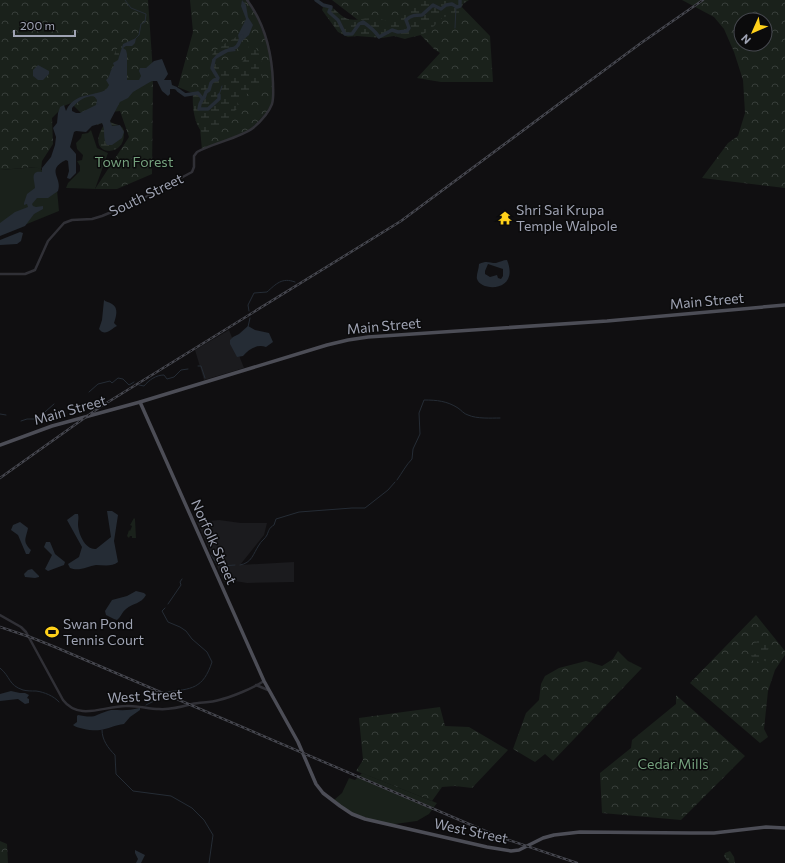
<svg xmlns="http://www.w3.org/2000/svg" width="785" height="863" font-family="Commissioner,sans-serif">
	<defs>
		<pattern id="forest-crowns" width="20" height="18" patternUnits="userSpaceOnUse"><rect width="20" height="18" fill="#1a211b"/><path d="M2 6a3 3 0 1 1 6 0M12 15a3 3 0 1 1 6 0" fill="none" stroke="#383e3a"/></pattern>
		<pattern id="wetland-marsh" width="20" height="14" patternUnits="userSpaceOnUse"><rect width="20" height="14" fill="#1a211b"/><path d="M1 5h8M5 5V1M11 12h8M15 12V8" fill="none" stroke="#383e3a"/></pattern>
	</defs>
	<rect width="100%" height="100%" fill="#100f11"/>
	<g fill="#1b1b1e">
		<polygon points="229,330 244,368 204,380 195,350"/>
		<polygon points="219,520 241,523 267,523 264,535 240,565 294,562 294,582 247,583 235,581 224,582 197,522"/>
	</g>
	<g fill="url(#forest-crowns)" fill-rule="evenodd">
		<polygon points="0,0 148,0 153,72 152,174 117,189 95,189 129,137 120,111 83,115 71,103 64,106 52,118 53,144 42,161 41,170 36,167 0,170"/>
		<polygon points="190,0 250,0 248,2 256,15 268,45 272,59 272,102 267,112 250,130 202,150 197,95 178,87 193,32"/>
		<polygon points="332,0 459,0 456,1 490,36 493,82 441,82 417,78 440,53 434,49 411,25 362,23"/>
		<path d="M682,0H785V188L702,178L728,143L738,136L745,113L743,80L734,52L724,29L714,17ZM741,20H765V44H741Z"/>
		<polygon points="756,615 785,651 785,655 775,670 768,691 764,729 768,737 760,743 690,683"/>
		<polygon points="618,651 628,661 642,668 553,761 545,754 535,762 513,749 526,713 539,700 541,684 545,676 559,668 586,661 602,666 613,659"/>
		<polygon points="676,695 745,756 681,820 602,813 600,773 631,748 632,740 676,704"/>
		<polygon points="440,707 445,726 469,727 508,750 472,788 455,786 442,787 432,801 356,771 363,760 359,718"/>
		<polygon points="0,841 7,844 8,863 0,863"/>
	</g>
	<g fill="url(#wetland-marsh)">
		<path d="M411,0H469L463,4L458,17L456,18L452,16L443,17L430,30L421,35L408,38L405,39L394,36L382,38L357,36L348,37L338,32L322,10L323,7L327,5C336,8 339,16 348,19C357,21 364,18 373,18C380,18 386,21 392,22L402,15Z"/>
		<path d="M238,35L239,40L236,47L227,49L213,58L212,55L214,51C220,49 223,44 229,41C233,39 235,38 238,35Z"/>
		<path d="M251,42C262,51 267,78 257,89C254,93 250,93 246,94C244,95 241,98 238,99L237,109L230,115L227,122L209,132H202C194,124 192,105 193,94C210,87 205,72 216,59C227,84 249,62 249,43Z"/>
		<path d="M123,44L110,89L95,97C90,94 84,98 79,101V97L99,93L108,88L109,84L106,80C110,76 109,71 114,66C113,57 114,48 123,44Z"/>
		<path d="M99,121L111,125L110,121C113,125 118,123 123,128C131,160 82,158 104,125L102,123L97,125Z"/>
		<polygon points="768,636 771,638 768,650 772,659 768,662 762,660 754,663 751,655 756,654 758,651 755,643 758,640 763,640"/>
		<polygon points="730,851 734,857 735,863 729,863 724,856 725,853"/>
	</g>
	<g fill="#1a211b">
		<polygon points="91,130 97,148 108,153 95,189 66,188 68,183 80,171 80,166 77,161 82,160 83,155 77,149 76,143 81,138 82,134 88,133"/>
		<polygon points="37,167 56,179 59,211 0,235 0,170"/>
		<polygon points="134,518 135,519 136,538 132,538 132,536 130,536 129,538 127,536 129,530 130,531 132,526 130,525"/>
		<polygon points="362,773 437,803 429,814 417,821 388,825 352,813 334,800 342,793 349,778 355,780"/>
	</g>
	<g fill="#252c35" fill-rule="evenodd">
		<polygon points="242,0 246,5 248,17 253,25 249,35 242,41 239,40 238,35 246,19 241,6"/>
		<path d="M136,38L135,43L132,46H126L123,48L126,50L127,54V80H139L141,76L139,71L140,68H146L154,61L162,59L168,74L164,80H171L172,85L177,87L181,92L174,89H170V94L168,96L162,91L157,81H152L150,82L133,92L128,98L120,102L110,121L112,126L120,125L124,132L122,138L112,145H107C102,138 106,130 102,123L92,126L86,132L76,131L74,132L70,147L76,154V173L70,179L67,178L69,171L68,161L66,160C45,170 63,178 58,191L48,198H37L32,204L33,206L36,207L43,206V209L34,214L25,226L0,236V223L15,212L28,207L27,204L24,205V203L27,194L35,188C35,181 29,170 42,172V168L51,157L55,145L56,137L53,128L57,123L58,113L60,107L64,105L66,111C76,88 104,99 109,85L106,80C111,76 109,71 114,66L113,63L118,60L123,44ZM94,96L97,100L96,105L80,113H76L72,111V108C78,101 84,96 94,96Z"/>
		<path d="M231,48L234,49L236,51L228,52L216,59L212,64V60C217,53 223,49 231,48Z"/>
		<polygon points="38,65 49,71 49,74 43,80 38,80 33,76 33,70"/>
		<polygon points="20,232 23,233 21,241 17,244 0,245 0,240"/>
		<path d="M507,260C520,292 481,292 477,279C476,275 479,269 479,264C487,260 489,263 496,263C500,262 503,260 507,260ZM488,264L503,269V276L501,279L498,278L497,275L490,277L485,274V271Z"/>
		<path d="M104,300C106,302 109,302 112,304C119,308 116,317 114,323L117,326C111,329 105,337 99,329L102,320Z"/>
		<path d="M248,326L255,330L269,333L273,342L266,347C257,344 249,349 243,356L237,357L230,344V340L233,337L239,334Z"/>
		<path d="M107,511H112L118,515L114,541L118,562C112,567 103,565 96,565C88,566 79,572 70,568L68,564L79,557L82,547L67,520L75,514H78C79,518 78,520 78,524C78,533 85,550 96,549L111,537Z"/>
		<path d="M20,522L28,528C26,539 22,541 31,550L29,554H26L18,535L11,530L13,525Z"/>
		<polygon points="46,542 50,542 55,554 65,562 64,565 48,571 45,569 52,555 44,547"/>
		<polygon points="32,569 39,576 39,577 35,578 25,577 24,574 28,570"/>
		<path d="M136,591L144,593L146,595C141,604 133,603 126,609C122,612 121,617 117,620L114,619L106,615L105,611L112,600L127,596Z"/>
		<polygon points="11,691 20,693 25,693 29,695 27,698 29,699 29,703 25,704 18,699 0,701 0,694"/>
		<path d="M139,708H140V710L130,717L124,724C115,725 108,729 100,730C93,731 78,729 73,725L77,722V716L78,715C84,716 92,718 97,715C102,713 106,711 111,710C121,710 129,711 139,708Z"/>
		<polygon points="135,850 145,855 141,863 134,863 136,863 138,859 135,853"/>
	</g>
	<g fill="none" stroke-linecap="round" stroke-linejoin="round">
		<g stroke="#252c35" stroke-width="1">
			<polyline points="125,0 131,8 146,14 145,22 141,24 139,35 135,39"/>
			<polyline points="455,28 456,7"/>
			<polyline points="219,95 222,86"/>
			<path d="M249,311L248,305L254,293L267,292C276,284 282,277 295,282"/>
			<polyline points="248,327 250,318"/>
			<polyline points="198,366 201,366 205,378"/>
			<path d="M139,385L144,386C149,380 156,375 164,375L167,379L174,377L181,370L188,369"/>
			<polyline points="89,392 98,384 110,381 112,383 118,378 123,379 129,385 134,382"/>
			<polyline points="0,414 6,415"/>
			<polyline points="21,421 27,419 37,419 54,404"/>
			<path d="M397,480C402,473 406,465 412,459L413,449L420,434L419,413L424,400C437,400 447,401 458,408C461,410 464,414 468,415C477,419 491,418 500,418"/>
			<polyline points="211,555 217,564 223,566 235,565"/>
			<path d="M240,565C252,563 253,554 259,545C261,541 265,539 267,535C269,530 269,528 274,525L276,519L299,512L352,508H365L388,490L395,482"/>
			<polyline points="168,604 181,585 180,582 182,579"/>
			<path d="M165,608L162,611L168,622L180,627L186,631L192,639L207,652L212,662C203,689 192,689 166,692"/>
			<path d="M0,668C11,677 8,685 23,690C27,691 31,691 36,691C44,692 54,696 59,702"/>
			<polyline points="146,705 160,698"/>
			<path d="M102,730C102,740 108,748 115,755L116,774L133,791L171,796L192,808L204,820L213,835L209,863"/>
		</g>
		<g stroke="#252c35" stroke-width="3.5">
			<path d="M316,0L323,5L331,7L329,12L338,20L345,34H352L359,24L363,22C369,26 375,31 379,37L392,30L398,32L407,31L409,28L406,20C411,15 416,15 422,15L433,5L441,9L446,5L452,4L457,7L460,6V0"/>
			<path d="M230,49C238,49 239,43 242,36"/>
			<polyline points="178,90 185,95 198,93 202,98 204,98 206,92 209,90 211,83 214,80 217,80 218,78 212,68 214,60"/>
			<polyline points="203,98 200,104 199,109 208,109 219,99 219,95"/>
		</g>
		<g stroke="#303036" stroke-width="2.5">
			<path d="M0,274H25L35,270L48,241L64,223L72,220L92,219L102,216L140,200L192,172L194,167V156L197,152C213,143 240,138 253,128C260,122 269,112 272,104C274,97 273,90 273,83C272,53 265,24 247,0"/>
			<path d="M0,615L21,627L26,632L63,700C79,721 104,706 126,706C137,705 148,709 159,709C170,710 181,707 192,704C201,702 210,703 219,700C232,697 253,688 264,681"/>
			<polyline points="256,685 268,690"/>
		</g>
		<g stroke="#4c4d56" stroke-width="3.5">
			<polyline points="140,402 264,681 298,742 316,784 323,793 340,806 352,814 365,819 487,847 511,851 519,850 543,838 554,835 580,832 691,833 714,833 766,827 785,828"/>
			<polyline points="0,445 52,426 140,402 327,345 348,340 368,337 607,321 785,305"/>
		</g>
		<g stroke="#45464e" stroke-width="2.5">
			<g id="rail">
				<polyline points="0,478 100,407 401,221 641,43 703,0"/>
				<polyline points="0,627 30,637 55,647 497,836 577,863"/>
			</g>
		</g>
		<use href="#rail" stroke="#0b0b0c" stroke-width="1" stroke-dasharray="3" stroke-linecap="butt"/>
	</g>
	<defs>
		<g id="temple-bare" transform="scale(1.08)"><path d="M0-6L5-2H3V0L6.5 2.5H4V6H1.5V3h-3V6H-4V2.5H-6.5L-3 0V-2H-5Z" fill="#ffd11a" stroke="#0b0b0c" stroke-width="2.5" paint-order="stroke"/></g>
		<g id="stadium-bare" transform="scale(1.08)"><path d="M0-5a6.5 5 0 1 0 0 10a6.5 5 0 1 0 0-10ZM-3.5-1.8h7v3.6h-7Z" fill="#ffd11a" stroke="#0b0b0c" stroke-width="2.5" paint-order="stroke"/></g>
	</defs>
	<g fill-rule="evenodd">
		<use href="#temple-bare" x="505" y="218"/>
		<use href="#stadium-bare" x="52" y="632"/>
	</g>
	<g text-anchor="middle" stroke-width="3" stroke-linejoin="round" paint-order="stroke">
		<g font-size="14" fill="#74a07d" stroke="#0b0b0c">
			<text x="134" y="167">Town Forest</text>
			<text x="673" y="769">Cedar Mills</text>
		</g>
		<g font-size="14" fill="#9fa3b3" stroke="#0b0b0c">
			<text transform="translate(146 195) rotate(-26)" y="5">South Street</text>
			<text transform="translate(707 301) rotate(-5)" y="5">Main Street</text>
			<text transform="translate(384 326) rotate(-5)" y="5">Main Street</text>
			<text transform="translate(70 410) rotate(-16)" y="5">Main Street</text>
			<text transform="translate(214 542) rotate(66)" y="5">Norfolk Street</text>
			<text transform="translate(145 696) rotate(-3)" y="5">West Street</text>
			<text transform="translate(471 831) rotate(12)" y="5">West Street</text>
		</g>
		<g font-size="14" fill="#9fa3b3" stroke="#0b0b0c" text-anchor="start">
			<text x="516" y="215">Shri Sai Krupa<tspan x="516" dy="16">Temple Walpole</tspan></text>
			<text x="63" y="629">Swan Pond<tspan x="63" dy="16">Tennis Court</tspan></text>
		</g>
	</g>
	<g transform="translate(753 32) rotate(225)"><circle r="19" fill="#0b0b0c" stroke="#46484f"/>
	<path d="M0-3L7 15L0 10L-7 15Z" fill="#ffd11a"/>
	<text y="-6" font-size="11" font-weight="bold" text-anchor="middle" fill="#9fa3b3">N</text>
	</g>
	<path d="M14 30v6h61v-6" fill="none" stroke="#9fa3b3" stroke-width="2"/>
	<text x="20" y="30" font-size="12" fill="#9fa3b3" stroke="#0b0b0c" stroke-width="3" paint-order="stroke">200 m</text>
</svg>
